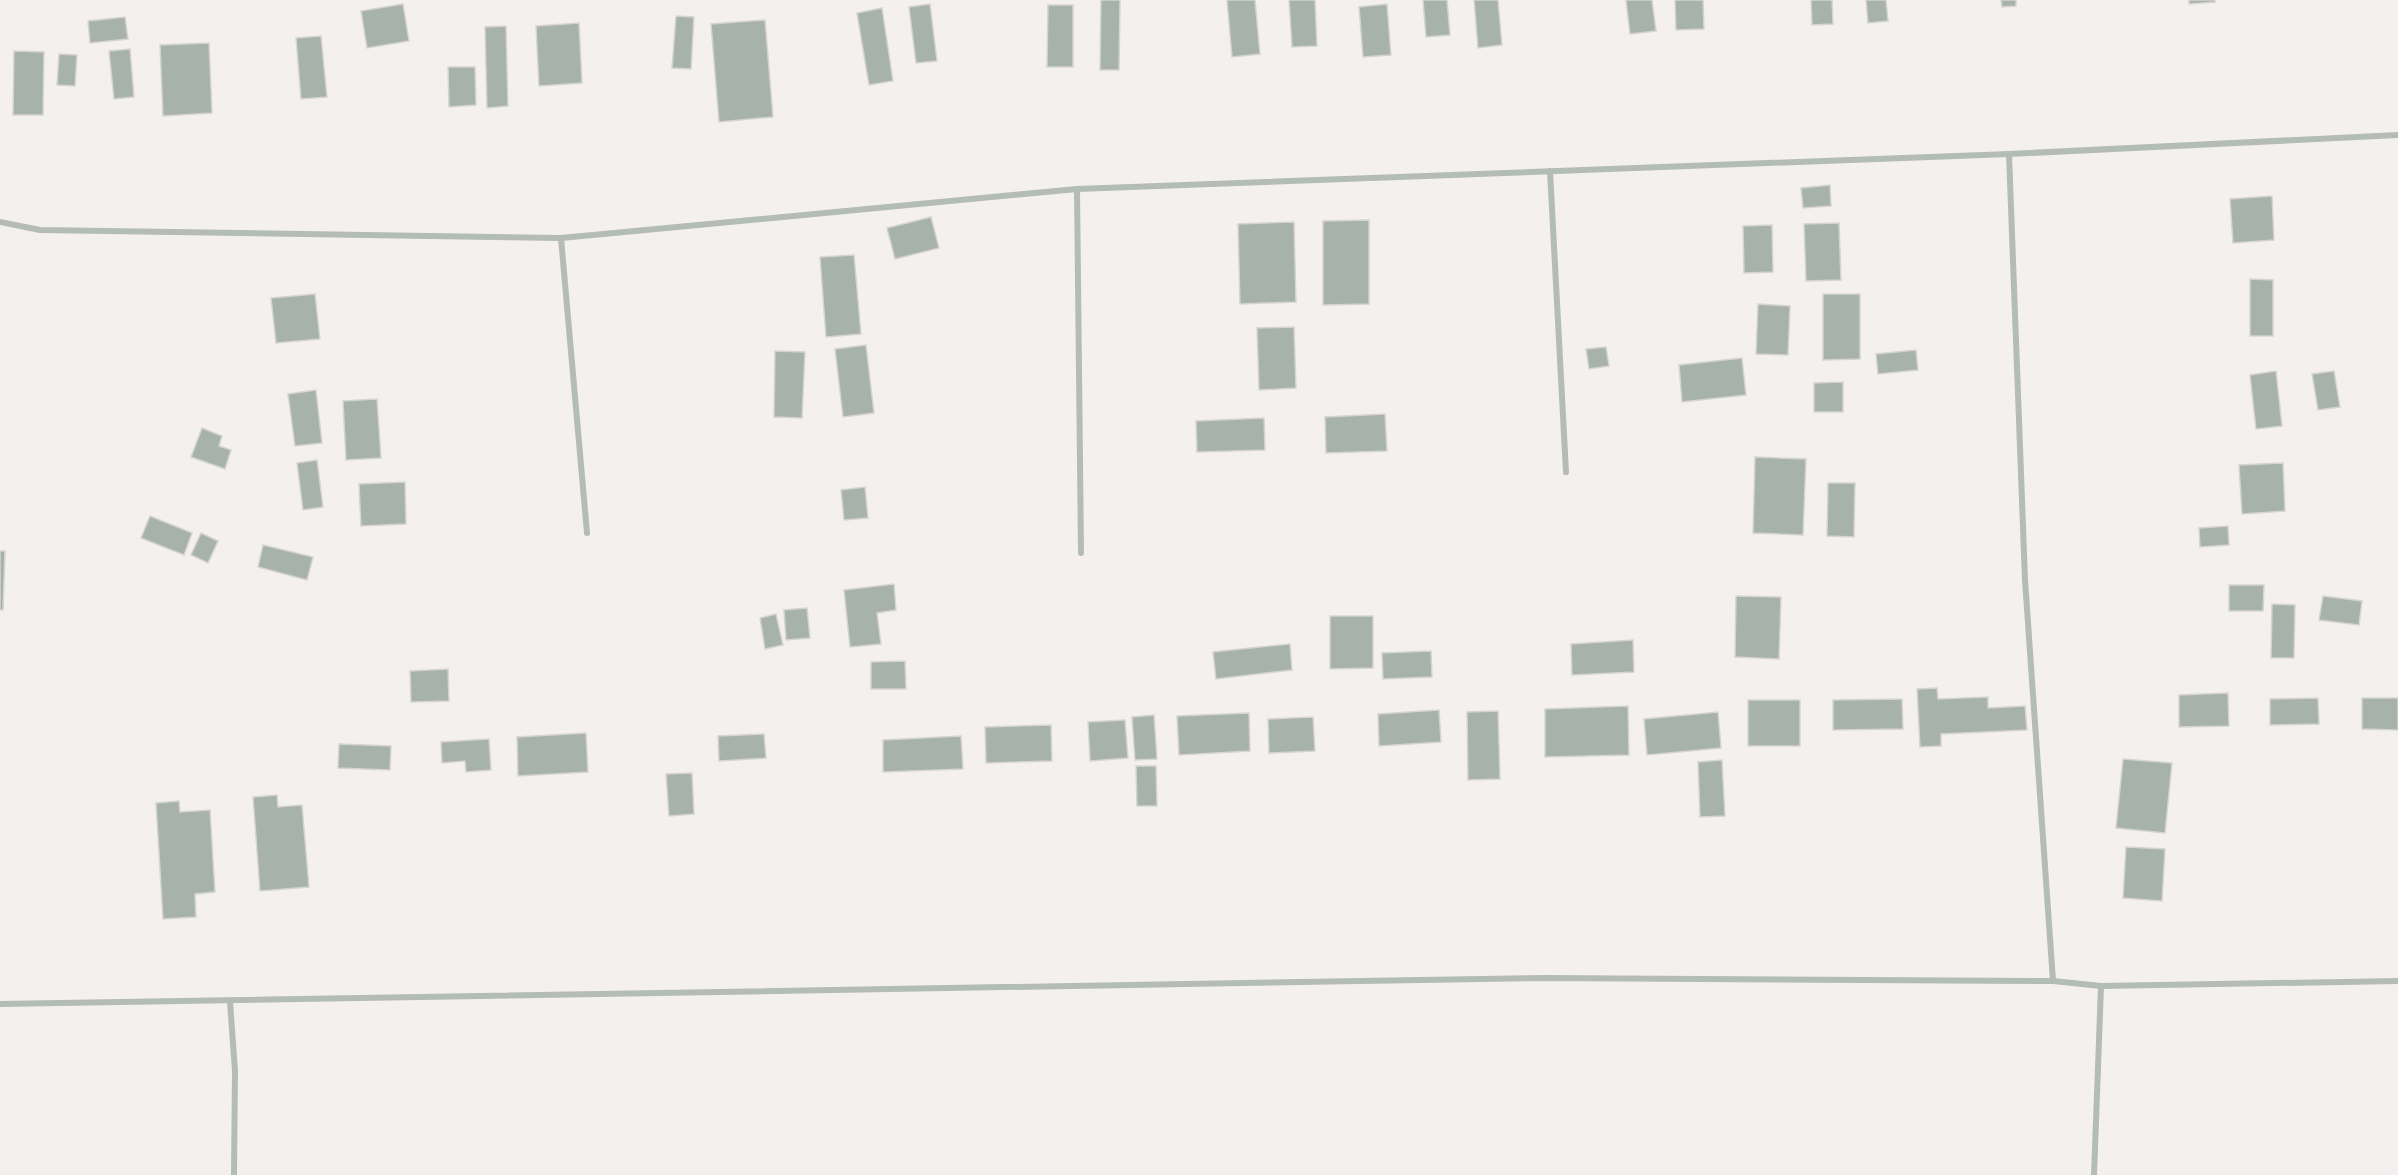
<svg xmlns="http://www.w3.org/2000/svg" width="2398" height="1175" font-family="'Varela Round',sans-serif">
	<rect width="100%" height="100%" fill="#f4f0f0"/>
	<g fill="#a6b2aa" stroke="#d5d3d3" stroke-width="1.5">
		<polygon points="1101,0 1120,0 1119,70 1100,70"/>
		<polygon points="1227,0 1255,0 1260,54 1232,57"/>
		<polygon points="1289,0 1315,0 1317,46 1292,47"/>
		<polygon points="1423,0 1447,0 1450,35 1426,37"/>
		<polygon points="1474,0 1498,0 1502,45 1478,48"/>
		<polygon points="1626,0 1652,0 1656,31 1630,34"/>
		<polygon points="1675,0 1703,0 1704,29 1676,30"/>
		<polygon points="1811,0 1832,0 1833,24 1812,25"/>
		<polygon points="1866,0 1886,0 1888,21 1868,23"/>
		<polygon points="2001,0 2016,0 2016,6 2002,7"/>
		<polygon points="2189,0 2215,0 2215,2 2189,4"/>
		<polygon points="403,4 409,41 367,48 361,11"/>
		<polygon points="930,4 937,61 916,63 909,7"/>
		<polygon points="1387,4 1391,55 1363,57 1359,7"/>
		<polygon points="1048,5 1073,5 1073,67 1047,67"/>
		<polygon points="882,8 893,81 869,85 857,13"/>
		<polygon points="676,16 694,17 691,69 672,68"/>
		<polygon points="125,17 128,39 90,43 88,21"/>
		<polygon points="765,20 773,117 719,122 711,24"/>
		<polygon points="579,23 582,83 539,86 536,26"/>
		<polygon points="506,26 508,106 487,108 485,27"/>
		<polygon points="321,36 327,97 301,99 296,38"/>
		<polygon points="209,43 212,113 163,116 160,45"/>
		<polygon points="130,49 134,97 114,99 109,51"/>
		<polygon points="14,51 44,52 43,115 13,115"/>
		<polygon points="59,54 77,55 75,86 57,85"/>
		<polygon points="448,67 475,67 476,105 449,107"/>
		<polygon points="1830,185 1831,206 1803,208 1801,188"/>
		<polygon points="2272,196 2274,240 2233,243 2230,199"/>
		<polygon points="931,217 939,248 895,259 887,228"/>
		<polygon points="1369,220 1369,304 1323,305 1323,221"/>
		<polygon points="1294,222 1296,302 1240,304 1238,224"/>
		<polygon points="1839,223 1841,280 1806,281 1804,224"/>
		<polygon points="1772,225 1773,272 1744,273 1743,226"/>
		<polygon points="854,255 861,334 826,337 820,257"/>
		<polygon points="2250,279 2273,280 2273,336 2250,336"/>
		<polygon points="315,294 320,339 276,343 271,298"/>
		<polygon points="1823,294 1860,294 1860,359 1823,360"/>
		<polygon points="1758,304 1790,306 1788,355 1756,354"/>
		<polygon points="1294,327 1296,388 1259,390 1257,328"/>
		<polygon points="866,345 874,413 843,417 835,349"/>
		<polygon points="1606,347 1609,366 1589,369 1586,349"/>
		<polygon points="1916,350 1918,370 1878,374 1876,354"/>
		<polygon points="775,351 805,352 802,418 774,417"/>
		<polygon points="1742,358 1746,395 1682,402 1679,365"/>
		<polygon points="2276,371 2282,426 2256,429 2250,375"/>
		<polygon points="2334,371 2340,407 2318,410 2312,374"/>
		<polygon points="1843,382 1843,412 1814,412 1814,383"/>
		<polygon points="316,390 322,443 295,446 288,394"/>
		<polygon points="377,399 381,458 346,460 343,401"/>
		<polygon points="1385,414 1387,451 1326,453 1325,417"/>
		<polygon points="1264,418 1265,450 1197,452 1196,421"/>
		<polygon points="202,428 222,436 219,446 231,450 225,469 191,457"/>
		<polygon points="1755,457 1806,459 1803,535 1753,533"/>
		<polygon points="317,460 323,507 303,510 297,463"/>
		<polygon points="2283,463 2285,511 2242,514 2239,465"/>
		<polygon points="405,482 406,524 361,526 359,484"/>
		<polygon points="1828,483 1855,483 1854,537 1827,536"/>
		<polygon points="865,487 868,518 844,520 841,490"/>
		<polygon points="150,516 192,533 184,555 141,538"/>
		<polygon points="2228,526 2229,545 2200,547 2199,528"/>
		<polygon points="201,533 218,541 208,563 191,555"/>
		<polygon points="263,545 313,557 307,580 258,567"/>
		<polygon points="0,551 5,551 3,610 0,610"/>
		<polygon points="894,584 896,610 877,613 881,644 850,647 844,590"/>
		<polygon points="2229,585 2264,585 2263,611 2229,611"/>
		<polygon points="1736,596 1781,597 1779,659 1735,657"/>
		<polygon points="2323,596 2362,601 2359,625 2319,620"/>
		<polygon points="2272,604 2295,605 2294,658 2271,658"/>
		<polygon points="807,608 810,638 786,640 784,610"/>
		<polygon points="776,614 783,645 765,649 760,618"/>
		<polygon points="1330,616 1373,616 1373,668 1330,669"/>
		<polygon points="1633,640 1634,672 1572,675 1571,644"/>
		<polygon points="1290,644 1292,670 1216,679 1213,652"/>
		<polygon points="1431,651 1432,677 1383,679 1382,653"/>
		<polygon points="905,661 906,689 871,689 871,662"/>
		<polygon points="448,669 449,701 411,702 410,671"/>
		<polygon points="1937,688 1938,699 1988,697 1988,708 2025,706 2027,730 1941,734 1941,746 1920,747 1917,689"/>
		<polygon points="2228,693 2229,726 2179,727 2179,695"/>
		<polygon points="2318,698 2319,724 2270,725 2270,699"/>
		<polygon points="2362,698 2398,698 2398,730 2362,729"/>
		<polygon points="1902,699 1903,729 1833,730 1833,700"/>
		<rect x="1748" y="700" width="52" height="46"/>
		<polygon points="1628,706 1629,755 1545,757 1545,709"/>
		<polygon points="1439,710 1441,742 1379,746 1378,714"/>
		<polygon points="1498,711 1500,779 1468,780 1467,712"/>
		<polygon points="1718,712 1721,748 1647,755 1644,719"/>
		<polygon points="1249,713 1250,751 1179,755 1177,716"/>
		<polygon points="1154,715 1157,759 1135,760 1132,717"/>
		<polygon points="1313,717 1315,751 1269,753 1268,719"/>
		<polygon points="1125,720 1128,758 1090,761 1088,722"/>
		<polygon points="1051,725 1052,761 986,763 985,727"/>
		<polygon points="586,733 588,772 518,776 517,737"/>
		<polygon points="764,734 766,758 719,761 718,736"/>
		<polygon points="961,736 963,769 883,772 883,740"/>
		<polygon points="489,739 491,770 466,772 465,761 442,763 441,742"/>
		<polygon points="339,744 391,746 390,770 338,768"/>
		<polygon points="2123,759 2172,763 2165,833 2116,828"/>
		<polygon points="1722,760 1725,816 1700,817 1698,762"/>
		<polygon points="1136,766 1156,766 1157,806 1137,806"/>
		<polygon points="692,773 694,814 669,816 666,774"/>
		<polygon points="277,795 278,807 302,805 309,887 260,891 253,797"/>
		<polygon points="179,801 180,812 210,810 215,892 195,894 196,917 163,919 156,803"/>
		<polygon points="2126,847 2165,849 2162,901 2123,898"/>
	</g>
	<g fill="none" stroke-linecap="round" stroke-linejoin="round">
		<g stroke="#b3bcb6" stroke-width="6">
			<polyline points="2009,154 2025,580 2053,981"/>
			<polyline points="1550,171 1566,472"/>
			<polyline points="1077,189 1081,553"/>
			<polyline points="0,222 40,230 561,238 1077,189 2009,154 2398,135"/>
			<polyline points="561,238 587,533"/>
			<polyline points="230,1002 235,1071 234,1175"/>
			<polyline points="0,1004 1543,978 2053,981 2101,986 2398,981"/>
			<polyline points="2094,1175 2101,986"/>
		</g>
	</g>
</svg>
